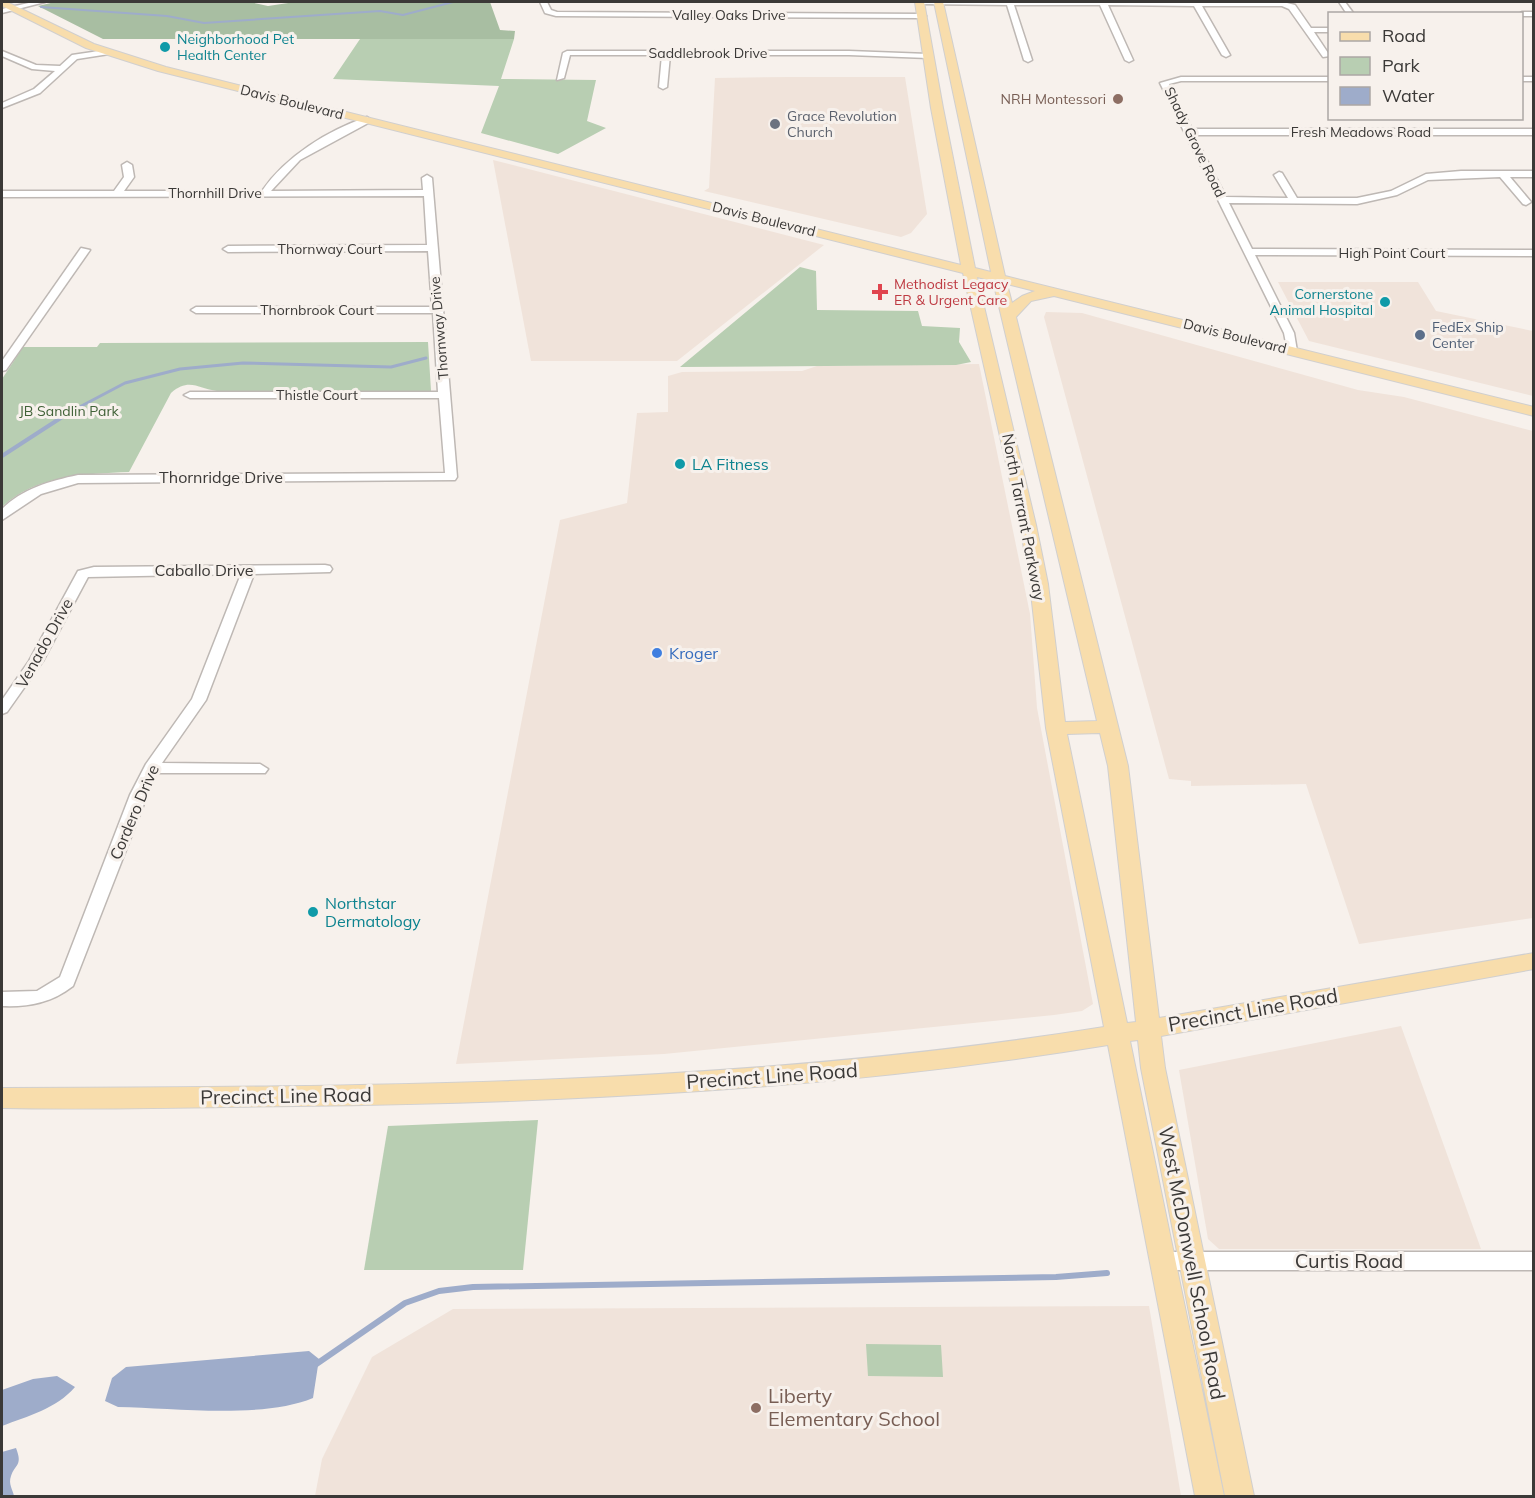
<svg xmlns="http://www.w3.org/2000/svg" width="1535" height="1498" font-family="Mulish,sans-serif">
	<rect width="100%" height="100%" fill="#f7f1ec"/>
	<g fill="#f0e3da">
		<polygon points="789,77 905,77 927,214 911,233 901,237 704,191 709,188 715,78"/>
		<polygon points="493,160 824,245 677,361 531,361"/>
		<polygon points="1278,282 1418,282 1436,311 1533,331 1533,396 1309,341"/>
		<polygon points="1046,312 1082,313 1358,390 1404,397 1533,431 1533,918 1359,944 1306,784 1191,786 1191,781 1169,779 1044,317"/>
		<polygon points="979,364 1030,614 1037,708 1093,1004 1082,1011 1054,1015 664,1054 456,1064 560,520 627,503 637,413 668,412 668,376 682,372 802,371 817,366"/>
		<polygon points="1401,1026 1481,1249 1219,1249 1208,1239 1179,1070"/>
		<polygon points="1149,1306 1181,1496 315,1496 322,1459 372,1357 453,1309"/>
	</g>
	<g fill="#b8ceb2">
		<polygon points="360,39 514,39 501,79 596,80 587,121 606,128 558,154 481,133 499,86 333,79"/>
		<polygon points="800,267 816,271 817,310 918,311 922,326 960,328 959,342 971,362 956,365 680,367"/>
		<path d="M428,342L431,391H217C199,389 189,377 171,393L129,472C86,474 36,475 2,507V379L23,347H97L100,343Z"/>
		<polygon points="538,1120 523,1270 364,1270 388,1126"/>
		<polygon points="866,1344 941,1345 943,1377 868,1376"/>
	</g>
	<polygon fill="#a8bea2" points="55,2 250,2 268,6 295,2 490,2 500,30 515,31 514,39 103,39 38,6"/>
	<g fill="#9eacca">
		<path d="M309,1351L319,1359L313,1398C263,1419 174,1408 118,1407L105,1401L112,1378L126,1367Z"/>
		<path d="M57,1376L75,1387C56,1409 28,1416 2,1426V1390L33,1379Z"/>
		<path d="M16,1448C23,1466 15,1464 11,1476C8,1484 13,1490 14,1496H2V1452Z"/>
	</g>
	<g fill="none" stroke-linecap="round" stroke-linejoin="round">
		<polyline stroke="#9eacca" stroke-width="2" points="41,7 167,16 204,23 380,11 403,15 453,2"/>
		<polyline stroke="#9eacca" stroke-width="3" points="70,412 125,383 180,369 243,363 391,367 426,358"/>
		<polyline stroke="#9eacca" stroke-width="4" points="2,456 73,410"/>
		<polyline stroke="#9eacca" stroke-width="6" points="315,1365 405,1303 439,1291 473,1287 1056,1277 1107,1273"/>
		<g stroke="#beb8b4" stroke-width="3">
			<g id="minor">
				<polygon points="33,2 45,2 2,13 2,9"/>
				<polygon points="540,2 547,2 551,10 557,12 922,14 926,16 922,18 556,16 545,13"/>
				<polygon points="916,2 1283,2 1295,5 1311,28 1330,28 1330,32 1314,32 1330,56 1323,57 1289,9 1282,6 1202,6 1230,55 1226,57 1222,55 1194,6 1108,5 1133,60 1129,62 1125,60 1100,5 1014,5 1032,60 1028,62 1024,60 1007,5 920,4"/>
				<polygon points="1339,2 1345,2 1354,14 1347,14"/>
				<polygon points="1522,12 1534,12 1534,16 1522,16 1522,14 1519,14"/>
				<polygon points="106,50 110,52 109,54 77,59 40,93 2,108 2,103 34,89 55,71 32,69 2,56 2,51 36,65 60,66 72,55"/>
				<polygon points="567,51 849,51 928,54 932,56 928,58 849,55 670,55 667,87 663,89 659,87 662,55 570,55 564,78 557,80 563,53"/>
				<polygon points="1181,77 1330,77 1330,81 1181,81 1169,84 1192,129 1534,129 1534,135 1194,135 1226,197 1288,198 1274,175 1279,172 1282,173 1297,198 1357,198 1391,191 1426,174 1461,171 1534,171 1534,177 1510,177 1531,202 1526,205 1523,204 1500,177 1428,180 1397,195 1357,204 1229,203 1252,249 1534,250 1534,256 1255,255 1294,333 1297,351 1288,353 1284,333 1160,83"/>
				<rect x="1522" y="77" width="12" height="4"/>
				<path d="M367,117L371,120L370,122L300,160L271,191L423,190L422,178L427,175L432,178L457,477L455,480L78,483L41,494L2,520V509C22,489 50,481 78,475L445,473L439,398H190L184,395L190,392H438L433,313H196L191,310L196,307H432L428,251L228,252L223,249L228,246L427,245L424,196L2,197V191H114L124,177L122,165L127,162L132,165L134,177L124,191H262C286,156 327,131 367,117Z"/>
				<polygon points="81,248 90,250 6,370 2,371 2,361"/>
				<path d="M325,565L330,566L332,569L330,572L254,574L206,700L162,763L260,764L268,769L265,773H156L73,986C51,1003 29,1007 2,1006V992L37,991L60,977L130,795L146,764L192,699L241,574L88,577L43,661L7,712L2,714V700L29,661L78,571L94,567Z"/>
				<polygon points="1164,1252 1534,1252 1534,1270 1164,1270 1157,1267 1154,1261 1157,1255"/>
			</g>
		</g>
		<g stroke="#d0cfcf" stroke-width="2">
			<path id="major" d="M2,2H7L94,44L166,67L961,265L931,108L915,2H924L943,108L975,268L991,272L934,2H943L1005,276L1534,407V416L1054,296L1031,301L1016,317L1128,766L1159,1018L1534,953V969L1161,1036L1165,1068L1254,1496H1225L1141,1068L1138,1040L1130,1041L1224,1496H1195L1108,1045C840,1089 569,1103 297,1106C199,1107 100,1110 2,1108V1088C371,1087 740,1086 1104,1027L1046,728L1030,584L1020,525L963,273L158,71L86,48L2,6ZM977,277L993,281L1097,721L1065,722L1048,584L1036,525ZM1007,284L1035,291L1022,296L1012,303ZM1100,733L1108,766L1136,1022L1127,1023L1067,734Z"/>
		</g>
		<use href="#minor" fill="#fff" fill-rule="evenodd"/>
		<use href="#major" fill="#f8ddac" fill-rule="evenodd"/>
	</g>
	<g fill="#0f9aa8" stroke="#f7f1ec" stroke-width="2">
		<circle cx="165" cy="47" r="6"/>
		<circle cx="1385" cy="302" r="6"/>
		<circle cx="680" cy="464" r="6"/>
		<circle cx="313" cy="912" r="6"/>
	</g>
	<g fill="#8d6e63" stroke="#f7f1ec" stroke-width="2">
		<circle cx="1118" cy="99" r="6"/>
		<circle cx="756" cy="1408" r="6"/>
	</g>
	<circle fill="#6b7280" stroke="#f7f1ec" stroke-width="2" cx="775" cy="124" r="6"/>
	<path fill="#e0444e" stroke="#f7f1ec" stroke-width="2" d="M877 283h6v6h6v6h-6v6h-6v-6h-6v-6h6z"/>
	<circle fill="#5c6f8a" stroke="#f7f1ec" stroke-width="2" cx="1420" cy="335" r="6"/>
	<circle fill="#3f7fe0" stroke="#f7f1ec" stroke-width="2" cx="657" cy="653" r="6"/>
	<g text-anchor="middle" stroke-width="6" stroke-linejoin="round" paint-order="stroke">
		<g font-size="14" fill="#3b3937" stroke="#f7f1ec">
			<text x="729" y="20">Valley Oaks Drive</text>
			<text x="708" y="58">Saddlebrook Drive</text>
			<text transform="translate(292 102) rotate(14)" y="5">Davis Boulevard</text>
			<text x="1361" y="137">Fresh Meadows Road</text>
			<text transform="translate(1195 142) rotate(64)" y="5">Shady Grove Road</text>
			<text x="215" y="198">Thornhill Drive</text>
			<text transform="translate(764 219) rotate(14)" y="5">Davis Boulevard</text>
			<text x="330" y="254">Thornway Court</text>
			<text x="1392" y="258">High Point Court</text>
			<text x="317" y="315">Thornbrook Court</text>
			<text transform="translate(439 328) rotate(-95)" y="5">Thornway Drive</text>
			<text transform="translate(1235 336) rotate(14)" y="5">Davis Boulevard</text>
			<text x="317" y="400">Thistle Court</text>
		</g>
		<g font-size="14" fill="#0d838f" stroke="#f7f1ec" text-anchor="start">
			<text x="177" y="44">Neighborhood Pet<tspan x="177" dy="16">Health Center</tspan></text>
			<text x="1373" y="299" text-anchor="end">Cornerstone<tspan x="1373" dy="16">Animal Hospital</tspan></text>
		</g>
		<g font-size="14" fill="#785e54" stroke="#f7f1ec" text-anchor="end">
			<text x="1106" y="104">NRH Montessori</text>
		</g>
		<g font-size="14" fill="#5b616d" stroke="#f7f1ec" text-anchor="start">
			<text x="787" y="121">Grace Revolution<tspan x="787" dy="16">Church</tspan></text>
		</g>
		<g font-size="14" fill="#be3a42" stroke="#f7f1ec" text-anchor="start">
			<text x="894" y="289">Methodist Legacy<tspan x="894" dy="16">ER &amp; Urgent Care</tspan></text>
		</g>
		<g font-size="14" fill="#4e5e75" stroke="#f7f1ec" text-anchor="start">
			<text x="1432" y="332">FedEx Ship<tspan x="1432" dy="16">Center</tspan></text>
		</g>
		<g font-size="14" fill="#416238" stroke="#f7f1ec">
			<text x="69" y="416">JB Sandlin Park</text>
		</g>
		<g font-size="16" fill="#0d838f" stroke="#f7f1ec" text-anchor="start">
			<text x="692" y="470">LA Fitness</text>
			<text x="325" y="909">Northstar<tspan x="325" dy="18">Dermatology</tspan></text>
		</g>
		<g font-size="16" fill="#3b3937" stroke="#f7f1ec">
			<text x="221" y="483">Thornridge Drive</text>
			<text transform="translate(1024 517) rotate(79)" y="6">North Tarrant Parkway</text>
			<text x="204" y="576">Caballo Drive</text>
			<text transform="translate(44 643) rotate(-61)" y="6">Venado Drive</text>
			<text transform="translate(134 812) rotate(-67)" y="6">Cordero Drive</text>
		</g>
		<g font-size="16" fill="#366cbe" stroke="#f7f1ec" text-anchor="start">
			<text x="669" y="659">Kroger</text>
		</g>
		<g font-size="20" fill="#3b3937" stroke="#f7f1ec">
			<text transform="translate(1253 1010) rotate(-10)" y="7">Precinct Line Road</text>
			<text transform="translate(772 1076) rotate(-4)" y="7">Precinct Line Road</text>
			<text transform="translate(286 1096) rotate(-1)" y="7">Precinct Line Road</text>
			<text x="1349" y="1268">Curtis Road</text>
			<text transform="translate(1192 1263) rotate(79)" y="7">West McDonwell School Road</text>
		</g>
		<g font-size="20" fill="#785e54" stroke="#f7f1ec" text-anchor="start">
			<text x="768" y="1403">Liberty<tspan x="768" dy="23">Elementary School</tspan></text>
		</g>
	</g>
	<rect width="1535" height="1498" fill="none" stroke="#3b3937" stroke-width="6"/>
	<rect x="1328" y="12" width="195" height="108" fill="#f7f1ec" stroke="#aca7a4" stroke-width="1.5"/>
	<rect x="1340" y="32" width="30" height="9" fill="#f8ddac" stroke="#aca7a4" stroke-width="1.5"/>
	<text x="1382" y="42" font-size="18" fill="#3b3937">Road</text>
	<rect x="1340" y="57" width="30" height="18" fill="#b8ceb2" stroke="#aca7a4" stroke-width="1.5"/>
	<text x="1382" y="72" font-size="18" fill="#3b3937">Park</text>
	<rect x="1340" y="87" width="30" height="18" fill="#9eacca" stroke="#aca7a4" stroke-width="1.5"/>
	<text x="1382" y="102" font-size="18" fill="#3b3937">Water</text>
</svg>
